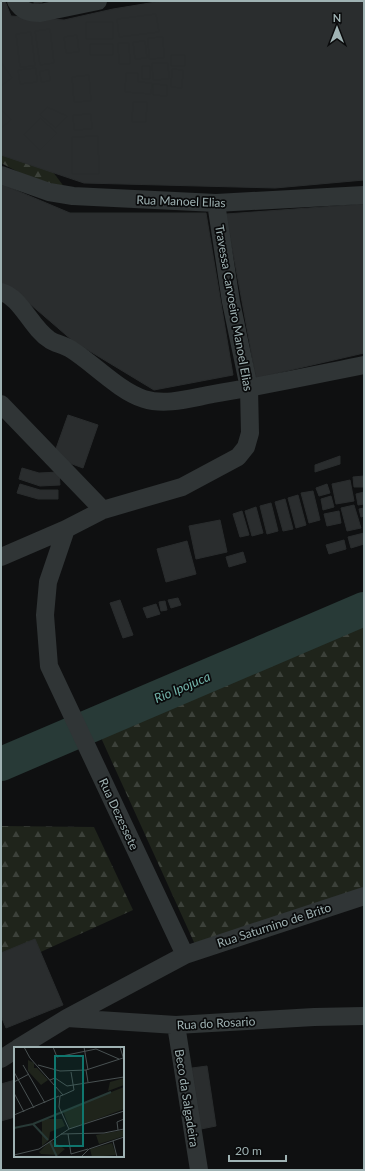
<svg xmlns="http://www.w3.org/2000/svg" width="365" height="1171" font-family="Lato,sans-serif">
<style>
.forest{fill:url(#forest-firs)}
.lines{fill:none;stroke-linecap:round;stroke-linejoin:round}
.river{stroke:#283a37;stroke-width:34}
.building{fill:#2a2d2e;stroke:#292c2d}
.minor{stroke:#303536;stroke-width:18}
.labels{text-anchor:middle;dominant-baseline:central;stroke-width:3.5;stroke-linejoin:round;paint-order:stroke}
.street-label{font-size:12px;fill:#9fb2b3;stroke:#0a0b0c}
.water-label{font-size:13px;font-style:italic;fill:#72b2a8;stroke:#0a0b0c}
.inset-river{fill:none;stroke:#283a37;stroke-width:2}
.inset-road{fill:none;stroke:#495152;stroke-width:1}
.view{fill:#0f766e;fill-opacity:0.15;stroke:#0f766e;stroke-width:2}
.inset-edge{fill:none;stroke:#9fb2b3;stroke-width:2}
</style>
<defs>
<pattern id="forest-firs" width="22" height="20" patternUnits="userSpaceOnUse"><rect width="22" height="20" fill="#1f241b"/><path d="M5 1l3.5 6h-7zM16 11l3.5 6h-7z" fill="#3c413a"/></pattern>
</defs>
<rect width="100%" height="100%" fill="#0f1011"/>
<path class="forest" d="M1 150 50 168 65 188 26 176 1 163Z
M364 613V892L198 951 102 740 104 720 316 630Z
M1 826 94 827 133 910 1 970Z"/>
<g class="lines">
<path class="river" d="M1 764 364 609"/>
</g>
<path class="building" d="M1 1H5L11 16 64 20 113 9 162 1H364V180L275 188 84 183 1 155Z
M34 1H42V3L34 4Z
M156 14 159 32 119 37 117 19Z
M86 22H113V39H86Z
M50 29 54 63 40 65 35 31Z
M31 32 35 66 20 67 16 34Z
M77 35 79 52 66 53 64 37Z
M163 37 164 58 149 59 148 38Z
M145 41 147 58 135 59 133 42Z
M118 43H129L130 64H119Z
M90 44H113V55H90Z
M171 55H185V66H171Z
M1 62 12 78 2 85 1 83Z
M152 63H168L169 79 153 80Z
M142 66H150V79H142Z
M36 68 37 82 20 84 18 70Z
M172 69 183 70 182 88 171 87Z
M49 70 50 81 41 82 40 71Z
M126 73H138V82L152 83 151 94 125 92Z
M89 75 91 101 74 102 72 77Z
M153 84 167 85V96L153 95Z
M133 102H147L146 122H132Z
M47 107 67 116 56 128 40 115Z
M2 110 11 120 1 128V112Z
M91 114 92 129 74 130 73 115Z
M40 118 57 133 40 150 24 135Z
M98 136 99 174H72V137Z
M1 184 70 213H206L233 375 154 390 73 341 15 291 1 288Z
M364 204V353L256 378 226 214Z
M68 415 98 425 83 468 53 457Z
M340 456V464L315 472V465Z
M22 468 39 473 59 472 60 485 40 486 19 479Z
M364 476V487H354L353 477Z
M350 480 354 501 336 504 332 484Z
M20 484 40 490H58V499H38L17 493Z
M327 484 330 493 319 496 316 488Z
M313 491 320 520 309 523 301 493Z
M364 492V504L358 505 356 494Z
M298 495 306 525 296 528 288 498Z
M331 496 334 507 323 510 321 499Z
M285 499 293 529 283 531 275 502Z
M271 503 278 531 267 534 260 506Z
M354 505 361 528 347 531 341 508Z
M256 507 263 533 252 536 245 511Z
M364 508V516L361 517 359 509Z
M242 511 249 535 240 537 233 514Z
M339 511 341 523 327 526 324 514Z
M220 520 227 552 196 559 189 526Z
M364 533V544L351 548 348 537Z
M344 540 346 549 329 554 326 545Z
M187 541 196 574 166 582 157 549Z
M243 552 246 562 229 567 226 557Z
M178 598 181 605 171 608 168 600Z
M120 600 133 635 123 638 110 603Z
M165 601 167 610 161 611 159 602Z
M156 604 160 614 147 618 143 608Z
M35 939 63 1005 6 1028 1 1016V953Z
M207 1066 216 1126 201 1129 192 1068Z
M15 1080V1117L1 1121V1084Z"/>
<g class="lines">
<path class="minor" d="M16 1C22 11 29 13 40 13L98 1
M1 175 49 192 73 196 216 203 364 195
M1 292C21 297 31 328 50 340 56 344 65 345 72 350 94 364 119 391 144 399 166 406 191 398 213 394 263 386 314 375 364 365
M1 404 103 510
M1 557 66 529
M185 955 364 896
M67 1018 176 1025 314 1017 364 1016
M176 1025 199 1170
M18 1048 67 1018 185 955 49 666 45 615 48 582 66 529 103 510 182 487 238 457 246 447 250 433 249 388 231 302 216 203
M1 1059 15 1050"/>
</g>
<g class="labels">
<g class="street-label">
<text transform="translate(181 201) rotate(2)">Rua Manoel Elias</text>
<text transform="translate(234 308) rotate(80)">Travessa Carvoeiro Manoel Elias</text>
<text transform="translate(119 814) rotate(65)">Rua Dezessete</text>
<text transform="translate(274 925) rotate(-18)">Rua Saturnino de Brito</text>
<text transform="translate(216 1023) rotate(-3)">Rua do Rosario</text>
<text transform="translate(187 1098) rotate(81)">Beco da Salgadeira</text>
</g>
<g class="water-label">
<text transform="translate(182 687) rotate(-23)">Rio Ipojuca</text>
</g>
</g>
<g transform="translate(14 1047)">
<rect width="110" height="110" fill="#0f1011"/>
<path d="M14 13 20 16V21H23L34 33 27 38 14 24ZM110 31V38L94 44 96 35ZM110 40V62L56 82 49 64ZM28 72H48L51 79 36 85 35 93 28 99ZM37 93 51 102 44 108 27 107 25 105Z" fill="#1f241b"/>
<path d="M98 96 102 108 78 110 76 102Z" fill="#1f241b"/>
<path d="M110 83V89L85 97 82 88Z" fill="#1f241b"/>
<path class="inset-river" d="M19 77 34 93M0 81 19 77 97 45M36 95 43 110"/>
<path class="inset-road" d="M10 0 16 11 49 48M39 0 43 10 82 2 105 12M70 0 74 23M106 0 110 13M9 18 31 56M24 18 46 24 72 23 109 11M72 23 74 35M0 25 20 61M36 33 41 31 53 39 110 30M0 35 15 27M0 46 10 65M49 48 60 43 57 25M0 68 45 49M55 82 110 64M104 83 103 75 110 72M47 87 90 86 110 82M54 87 57 107 74 102M99 94 103 110M0 108 25 102 55 82 45 60 46 49 49 48M67 110 75 102 110 90"/>
<path class="view" d="M41 9H69V99H41Z"/>
<rect width="110" height="110" class="inset-edge"/>
</g>
<rect width="365" height="1171" fill="none" stroke="#9fb2b3" stroke-width="4"/>
<g transform="translate(337 28)" stroke="#0a0b0c" stroke-width="3" paint-order="stroke">
<path d="M0-3L7 15L0 10L-7 15Z" fill="#9fb2b3"/>
<text y="-6" font-size="11" font-weight="bold" text-anchor="middle" fill="#9fb2b3">N</text>
</g>
<path d="M229 1155v6h57v-6" fill="none" stroke="#9fb2b3" stroke-width="2"/>
<text x="235" y="1155" font-size="12" fill="#9fb2b3" stroke="#0a0b0c" stroke-width="3" paint-order="stroke">20 m</text>
</svg>
